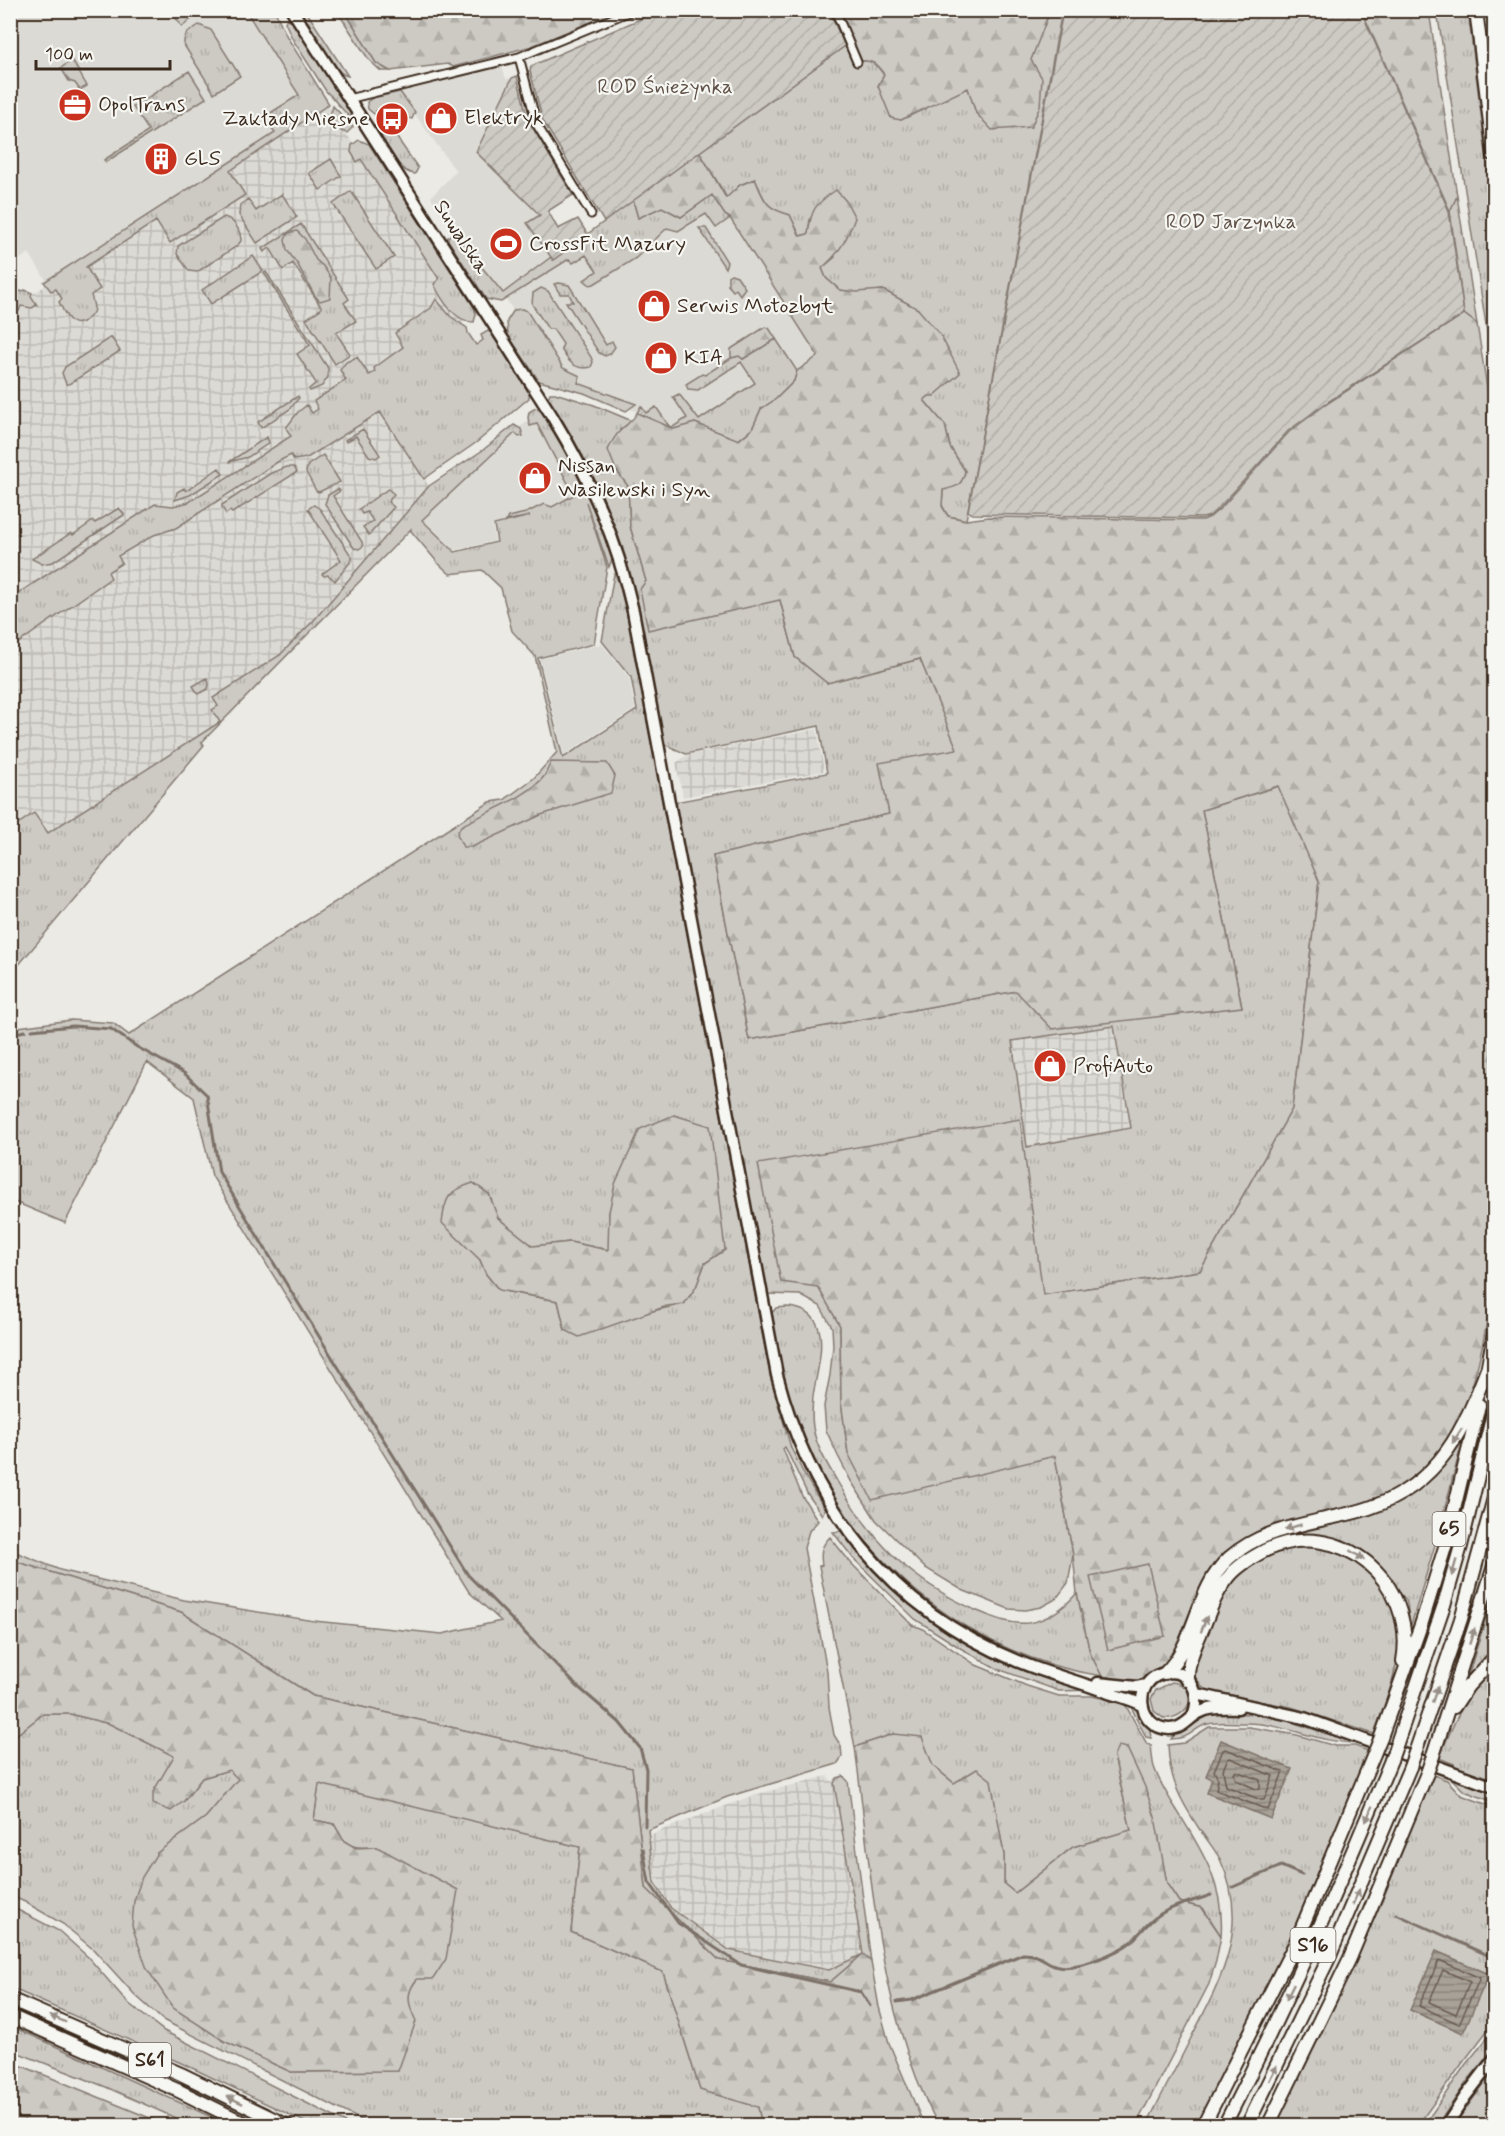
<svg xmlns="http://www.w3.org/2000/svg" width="1505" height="2136" font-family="Mynerve,sans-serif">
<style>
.built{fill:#dcdad4}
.industrial{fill:url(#industrial-grid)}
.grass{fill:url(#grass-tufts);stroke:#847a71;stroke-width:1.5;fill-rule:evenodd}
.forest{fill:url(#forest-firs);stroke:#847a71;stroke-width:1.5}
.cemetery{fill:url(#cemetery-stones);stroke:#847a71;stroke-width:1.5}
.garden{fill:url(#garden-furrows);stroke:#847a71;stroke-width:1.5}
.water{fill:url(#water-rules);stroke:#7c7167;stroke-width:1.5}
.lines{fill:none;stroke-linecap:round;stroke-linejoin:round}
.shore{stroke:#675a4f;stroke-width:1.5}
.stream{stroke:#7c7167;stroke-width:3}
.minor-casing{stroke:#3b2a1e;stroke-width:11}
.secondary-casing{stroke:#3b2a1e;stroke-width:15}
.motorway-casing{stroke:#3b2a1e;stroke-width:16}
.minor{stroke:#f6f6f2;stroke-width:7}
.secondary{stroke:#f6f6f2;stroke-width:10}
.motorway{stroke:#f6f6f2;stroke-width:12}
.motorway-bridge-casing{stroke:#3b2a1e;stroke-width:16;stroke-linecap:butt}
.motorway-bridge{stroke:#f6f6f2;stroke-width:12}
.oneway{fill:#989088}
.labels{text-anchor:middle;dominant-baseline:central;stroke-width:4.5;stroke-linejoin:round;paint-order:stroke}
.shield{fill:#f6f6f2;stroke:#73675e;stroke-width:1.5}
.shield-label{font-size:20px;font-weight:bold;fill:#3b2a1e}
.park-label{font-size:21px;fill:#605248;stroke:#f6f6f2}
.poi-label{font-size:21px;fill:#3b2a1e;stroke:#f6f6f2;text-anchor:start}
.street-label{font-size:21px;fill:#3b2a1e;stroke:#f6f6f2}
</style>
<defs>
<pattern id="industrial-grid" width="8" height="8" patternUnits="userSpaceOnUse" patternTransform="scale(1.5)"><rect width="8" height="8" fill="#dcdad4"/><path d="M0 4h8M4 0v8" fill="none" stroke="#bebbb6"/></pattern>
<pattern id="grass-tufts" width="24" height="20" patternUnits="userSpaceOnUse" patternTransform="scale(1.5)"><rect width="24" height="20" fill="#cdcac4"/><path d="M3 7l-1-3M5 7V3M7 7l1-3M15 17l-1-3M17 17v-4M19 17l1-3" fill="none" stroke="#b1aea8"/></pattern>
<pattern id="forest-firs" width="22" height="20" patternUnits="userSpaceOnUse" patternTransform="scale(1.5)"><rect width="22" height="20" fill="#cdcac4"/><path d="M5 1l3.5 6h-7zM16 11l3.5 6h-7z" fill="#b1aea8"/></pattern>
<pattern id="cemetery-stones" width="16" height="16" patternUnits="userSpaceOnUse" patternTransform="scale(1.5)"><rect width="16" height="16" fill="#cdcac4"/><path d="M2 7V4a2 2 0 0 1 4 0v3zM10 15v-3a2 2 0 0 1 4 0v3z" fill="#b1aea8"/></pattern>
<pattern id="garden-furrows" width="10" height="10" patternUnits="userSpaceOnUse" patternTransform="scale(1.5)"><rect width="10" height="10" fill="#cdcac4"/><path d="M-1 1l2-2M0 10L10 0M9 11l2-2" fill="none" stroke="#b1aea8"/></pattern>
<pattern id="water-rules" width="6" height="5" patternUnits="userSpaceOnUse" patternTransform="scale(1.5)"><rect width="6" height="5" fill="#a8a198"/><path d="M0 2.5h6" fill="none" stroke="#8a837b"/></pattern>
</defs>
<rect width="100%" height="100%" fill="#ebeae5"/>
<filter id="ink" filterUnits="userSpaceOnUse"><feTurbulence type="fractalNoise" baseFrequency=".0167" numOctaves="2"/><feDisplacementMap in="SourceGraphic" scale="12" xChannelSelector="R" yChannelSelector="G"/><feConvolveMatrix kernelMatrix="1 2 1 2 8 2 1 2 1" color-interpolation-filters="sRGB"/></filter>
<g filter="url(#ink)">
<path class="built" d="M11 11H268L325 100 46 280 29 253 11 265Z
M502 66 506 79 512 78 477 152 540 215 528 223 587 236V234L694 155 826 364 702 440 542 371 512 325 513 310 504 296 496 301 431 197 456 171 398 91Z
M533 415 580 503 492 525 495 541 454 550 423 519Z
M602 644 629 678 635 709 564 755 540 659Z"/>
<path class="industrial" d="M325 101 468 319 11 619V299L22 301Z
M366 388 439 502 200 741 11 973V620Z
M817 729 824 771 683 797 676 763 687 755Z
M1115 1025 1131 1128 1027 1147 1012 1041Z
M827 1776 834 1783 863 1953 830 1969 730 1950 672 1907 655 1881 649 1835 754 1795Z"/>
<path class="grass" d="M174 11H196V15L182 27 174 15Z
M246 11H275L287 37 329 104 230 171 245 195 170 243 156 221 86 267 100 289 91 295C92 299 94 305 94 309 93 317 79 327 72 322 66 318 62 308 59 302L62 299 56 289 51 291 44 282 275 133 264 117 299 95Z
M298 11H306L348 76C332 74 307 25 298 11Z
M337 11H345L376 63 390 71H381L369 60Z
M1050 11H1062L966 520 948 516 942 505 943 490 965 471 950 447 945 425 924 400 929 396 918 309 883 290 856 293 840 290 826 278 822 268 835 257 810 219 808 234 800 236 790 215C765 208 765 202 755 179L740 185 727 198 699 151 845 46 848 47 855 62C870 59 875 62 884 75L878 86 901 120 968 87 976 113 1030 60Z
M1437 11H1468L1494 217V376Z
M287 18 295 26 353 115 354 122 326 91 293 40 285 22Z
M199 25 211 30 240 76 214 93 184 45C183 33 190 31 199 25Z
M72 60 87 86 80 90 75 83 69 81 61 68Z
M189 71 206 98 106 162 104 160 149 131 133 107Z
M400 92 415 112 412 119 376 111 378 117 368 109 367 102 372 98Z
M333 106 353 127 347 133 341 131 330 116Z
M388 131 393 132 418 168 415 174C399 173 389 150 381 136Z
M359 140 369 144 474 307 476 314 474 322C455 322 441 299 434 284L439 279 361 159 357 162 351 152 352 145Z
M331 159 341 176 320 190 309 173Z
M351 191 394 257 376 269 333 204Z
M282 194 297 217 257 243 239 215 240 205 248 199 256 211Z
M712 195 725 215 730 218 716 228 706 214 678 231 667 228 636 258 594 284 590 285 584 280 597 271 586 255 573 263 569 259 501 302 486 299 448 240V237L454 233 503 293 551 257 553 260 633 200 638 218 662 207 681 217Z
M1457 196 1477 324 1464 314 1450 211Z
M224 217C234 219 241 231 241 241L237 246 197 272 189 271 177 254 178 246Z
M301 224 349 299 344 303 356 321 336 333 350 354 335 364 306 319 322 308 293 263 283 270 270 248 264 252 262 249Z
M699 228H706L727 262 725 268Z
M253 256 263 271 211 304 202 290Z
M266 272 328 368V377L322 386 310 391 309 389 316 383 297 354 310 345 264 273Z
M731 274 737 276 745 288 740 295 736 289 733 291 728 285V276Z
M559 283 569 285 606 345 612 341 615 347 610 354 605 356 599 353 566 302H573L569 294H560L554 284Z
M541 288 548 291 591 357 593 362 591 367C575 371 568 361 561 349L563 344 553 329H548L532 304 533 293Z
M25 290 32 293 31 296 37 305 32 308 21 306 19 311 11 317V294Z
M436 299 450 316 467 328 468 333 476 345 483 340 481 335 488 331 492 333 529 393V398L477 442 424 479 380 412 307 458 294 460 291 455 279 461 176 528 154 535 118 556 122 563 108 572 111 578 11 648V598L155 504 173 506 189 502 291 436 286 428 298 412 307 405 312 413 318 409 314 401 346 380 340 370 346 362 357 357 369 375 375 372 374 368 403 347 395 333 431 308Z
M522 309 527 311 563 368 580 376 578 383 636 404 626 411 584 393 539 381 508 335 507 321 514 310Z
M111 337 120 351 69 384H66L62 373 65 367Z
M776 339 797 371 794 381 776 399 761 409 752 429 738 440 695 423 674 429 637 413 641 406 646 413 656 407 669 426 673 427 687 418 673 397 679 394 699 420 755 383 741 362 698 390 688 389 686 384 702 374 705 375 731 358 739 356 743 359Z
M550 393H555L594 405 632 421 620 430 616 470 628 486 630 526 646 581 780 600 795 657 827 683 920 659 958 749 889 814 713 856 749 1040 1016 991 1242 1007 1202 810 1279 786 1319 881 1292 1109 1200 1271 1043 1295 818 1287 840 1326 841 1401 848 1453 1055 1456 1073 1555 1068 1583 1056 1599 1041 1607 1025 1610 1009 1609 962 1590 924 1567 876 1520 851 1481 838 1456 826 1430 824 1406 830 1375 833 1346 832 1327 820 1306 800 1295 768 1294 675 802 827 773 819 726 686 754 664 744C649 667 638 579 607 507 591 469 570 433 548 398ZM1114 1026 1131 1128 1027 1147 1012 1041Z
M298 396 299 398 290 409 261 428 258 422Z
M536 408 543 413C570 458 602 507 612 559L609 567 586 502 607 567 594 644 538 658 563 758 637 710 631 677 602 641 614 574 618 576 628 619 770 1375 791 1448 805 1476 825 1509 822 1515 807 1493 785 1447 783 1449 802 1496 818 1521 809 1531 804 1548 827 1671 829 1707 834 1735 841 1746 842 1757 837 1764 727 1797 648 1830 654 1882 671 1908 729 1950 829 1970 863 1954 834 1783 837 1778 843 1776 848 1781 871 1962 863 1954 830 1982 719 1960 646 1888 632 1768 313 1696 181 1612 11 1560V1550L60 1570 184 1600 314 1621 442 1634 501 1621 469 1592 212 1176 194 1098 147 1062 65 1223 10 1200 11 1028 71 1020 113 1023 129 1035 490 802 504 800 534 778 557 752 535 656 512 631 501 588 482 570 450 574 438 563 411 531V529L202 742 204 745 11 974V829L34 813 48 833 220 722 212 710 218 706 213 698 280 655 315 619 429 486 483 450 514 425 521 429 523 436 519 437 515 433 422 520 455 552 497 542 494 525 530 516 506 521 508 517 526 513 544 504 552 507 574 495 537 424 530 426 528 418 529 412ZM473 1183 489 1194 498 1218 533 1246 570 1242 609 1250V1212L717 1198 725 1250 705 1263 696 1287 684 1304 565 1330 558 1301 499 1290 486 1274 480 1260Z
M363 429 380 455 376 458 369 456 356 436 346 442 345 440Z
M267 437 269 443 248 457 229 462Z
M323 455 340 482 319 492 316 491 306 472 308 465Z
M287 467H294L297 472 232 513 230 511 226 514 222 507V505L271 473Z
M219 468 223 474 190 495 175 500 177 492 184 488 186 491Z
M338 489 340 491 333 496 362 542 363 546 359 549 354 548 325 504 328 495Z
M388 489 394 494 388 502 394 507 369 535 363 527 373 521 367 512 362 514 359 509Z
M314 505 320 509 352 557V560L335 581 328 575 324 576 322 574 341 560 308 509Z
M119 508 124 514V515L53 562 42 564 32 559 71 533 73 535 93 521 95 523Z
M207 678 209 684 208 689 198 694 193 686Z
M787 1307C837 1310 818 1363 813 1396 812 1409 811 1423 815 1436 819 1452 829 1467 837 1481 873 1543 910 1580 975 1610 992 1617 1009 1625 1028 1623 1049 1620 1064 1608 1077 1593L1090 1653 1102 1676C958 1655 832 1542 789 1403 780 1374 777 1343 772 1313L776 1308Z
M1464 1435 1437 1538 1409 1632C1407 1621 1410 1611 1406 1600 1404 1597 1400 1594 1397 1590 1391 1581 1386 1571 1379 1564 1337 1519 1265 1530 1226 1571 1208 1589 1201 1618 1192 1641L1190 1639C1199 1616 1207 1589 1224 1570 1263 1525 1325 1530 1376 1512 1416 1497 1441 1470 1464 1435Z
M841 1531C882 1586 938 1632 1000 1661 1029 1675 1061 1682 1092 1690L1059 1691 998 1669 962 1649 915 1619 853 1558 833 1532Z
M830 1537 851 1563 912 1625 921 1628 976 1665 1027 1686 1059 1696H1092L1123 1703 1126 1706 1147 1744 1151 1745C1152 1752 1152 1760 1154 1767 1160 1784 1169 1798 1178 1812 1203 1852 1225 1887 1221 1936L1203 1908 1179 1902 1167 1884 1163 1863 1114 1756 1131 1830 1073 1847 1015 1893 1004 1884V1855L990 1780 954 1783 893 1734 855 1747 819 1566 822 1565C820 1552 821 1546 830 1537Z
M1316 1546C1323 1547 1331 1548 1338 1551 1379 1565 1401 1609 1398 1650 1396 1679 1383 1707 1374 1734L1291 1707 1206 1691 1195 1677 1194 1671C1215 1614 1222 1566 1288 1547 1296 1545 1307 1546 1316 1546Z
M1494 1592V1650L1468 1676Z
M1494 1666V1781L1453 1766 1454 1764 1439 1758C1453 1725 1467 1690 1494 1666Z
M1172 1682C1202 1686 1191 1720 1163 1718L1154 1711 1151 1699 1156 1690Z
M1124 1699C1139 1705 1150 1722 1151 1738L1146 1737 1130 1705Z
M1216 1713 1253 1714 1279 1718 1356 1743C1318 1743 1284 1723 1246 1723 1235 1723 1219 1721 1208 1724 1192 1728 1192 1739 1171 1739 1175 1733 1178 1733 1184 1731 1198 1724 1198 1717 1216 1713Z
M43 1714H70L110 1724 174 1756 184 1801 202 1778 229 1770 239 1779 206 1817 157 1853 224 2041 291 2072 398 2071 410 1989 417 1979 377 1847C350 1848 347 1848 334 1824L314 1820 319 1783 580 1847 571 1932 663 1972 700 2090 758 2107 762 2125 501 2126 503 2121 493 2118 490 2125H371L163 2020 135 1995 94 1950 63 1924 25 1902 11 1896V1739Z
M1209 1727H1249L1297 1735 1335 1746H1355L1368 1751 1289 1940 1197 2125 1146 2126C1161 2096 1177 2066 1192 2036 1222 1978 1251 1925 1220 1859 1215 1850 1208 1841 1202 1833 1182 1803 1169 1781 1168 1745L1184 1743Z
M1433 1775 1447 1780 1461 1795 1494 1807V2022L1464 2061 1418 2125 1275 2126 1342 1990 1382 1901Z
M1451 1778 1494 1794V1802L1464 1791Z
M10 1906 59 1931 88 1957 128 2003 164 2031 350 2125H311L188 2066 11 1988Z
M11 2026 229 2125H191L106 2087 11 2050Z
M1494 2030V2048L1469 2079 1437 2125H1424L1466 2064Z"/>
<path class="forest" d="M842 10 1050 11 1031 60 1042 78 1040 106 1031 127 992 130 976 113 968 88 901 120 891 118 878 86 884 74C877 65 873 59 860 61L839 13Z
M345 11H618L532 46 453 67 448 64 390 71 376 63Z
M1362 11H1429L1457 196 1450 211Z
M699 151 726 198 740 185 755 179C765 202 765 208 790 215L800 236 808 234C811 209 815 204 836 190L846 201 855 218C847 239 839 254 822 268L826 278 840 290 856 292 883 290 918 309 941 336 960 373 934 396H929L924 400 945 425 950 447 965 471C962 486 957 487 943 490L942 506 948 516 966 520 989 517 1203 520 1210 517 1222 507 1289 432 1325 405 1464 314 1477 324 1494 433V1281C1485 1333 1475 1408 1441 1449 1416 1479 1385 1500 1347 1509 1312 1518 1268 1519 1239 1543 1207 1568 1198 1592 1183 1629 1180 1639 1177 1655 1170 1663 1168 1666 1162 1668 1158 1670 1153 1673 1148 1676 1143 1679 1132 1684 1114 1678 1102 1676L1090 1653 1077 1593 1073 1555 1055 1456 872 1500 848 1453 841 1401 840 1326 818 1287 781 1282 758 1164 1020 1119 1043 1295 1200 1271 1292 1109 1319 881 1278 786 1202 810 1242 1007 1052 1029 1016 991 749 1040 713 856 889 814 879 763 957 749 920 659 827 683 795 657 780 600 648 630 640 589 646 581 630 526 628 486 616 470 608 450C611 444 614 437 619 432 625 425 632 422 637 413L674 429 695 423 739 440 752 429 761 409 776 399 794 381 797 371 818 356 730 218 725 215 712 195 681 217 662 207 638 218 633 200Z
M297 231 305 239 316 260 323 266 331 278 330 298 320 301 315 296 298 265 287 250 285 240 288 233Z
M765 327 769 328 776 339 743 359 739 356 731 358V349Z
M551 762 607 763 615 776 611 793 541 815 472 847H463L457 834 461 826C484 813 531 796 545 775 547 771 549 766 551 762Z
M674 1115 710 1126 725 1250 705 1263 696 1287 684 1304 667 1306 579 1337 565 1330 558 1301 499 1290 486 1274 480 1260 442 1223C445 1197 448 1191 473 1183L489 1194 498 1218 533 1246 570 1242 608 1250 609 1212 615 1184 640 1129Z
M11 1560 181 1612 313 1696 632 1768 646 1888 719 1960 830 1982 863 1954 871 1962 879 2007 889 2043 924 2125H762L758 2107 700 2090 663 1972 571 1932 580 1847 319 1784 314 1820 334 1824 344 1841 356 1848 377 1847 458 1890 446 1959 433 1979H417C405 1994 408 2004 416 2021L398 2071 291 2072 224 2041 173 2008 147 1969 132 1926 134 1901 142 1877 157 1853 206 1817 238 1779 229 1770 202 1778 184 1801 171 1811 153 1804V1792L174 1756 110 1724 70 1714H43L11 1739Z
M893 1734 922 1737 933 1766 954 1783 977 1769 991 1780 1004 1855V1884L1015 1893 1073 1847 1131 1830 1114 1756 1118 1746 1127 1748 1145 1787 1155 1817 1167 1884 1179 1902 1202 1908 1221 1936 1216 1961 1209 1984 1136 2125H938C877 2009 872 1875 855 1747Z
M10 2061 167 2125H11Z
M1494 2070V2125H1454Z"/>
<path class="cemetery" d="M1148 1564 1165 1636 1108 1650 1090 1577Z"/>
<path class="garden" d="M661 10 829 11 845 46 604 222 543 121 530 71 531 66Z
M1063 11H1361L1449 211 1464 314 1326 403 1288 431 1221 506 1210 516 1203 518 972 514 968 511Z
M517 76 528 120 573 195 548 211 558 229 578 219 588 235 553 260 527 223 540 215 476 152 512 78Z"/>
<path class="water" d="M1221 1740 1292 1769 1271 1819 1207 1793 1212 1779 1206 1776Z
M1436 1951 1489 1974 1463 2033 1410 2010Z"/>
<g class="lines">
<path class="shore" d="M1226 1749 1283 1772 1268 1810 1216 1790 1218 1779 1214 1771 1223 1750Z
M1230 1758 1273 1776 1264 1800H1261L1226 1786 1223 1770 1227 1760Z
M1236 1771 1260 1780V1788L1256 1789 1236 1780 1234 1774Z
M1439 1960 1480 1978 1459 2024 1419 2006Z
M1443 1970 1470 1982 1456 2014 1429 2002Z"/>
<path class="stream" d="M32 1030 73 1026 111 1029 137 1047 184 1073 207 1095 219 1172 287 1285 468 1575 577 1686 619 1722 640 1748 646 1769 645 1826
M10 1034 25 1031
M643 1849 649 1882 678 1923 741 1965 861 1992 870 2006
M1233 1887 1281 1866 1302 1875
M1396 1914 1494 1958
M897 2002 912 2000 1023 1954C1043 1954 1044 1963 1058 1966 1077 1970 1118 1953 1132 1941 1141 1932 1148 1922 1159 1915 1173 1905 1195 1901 1211 1895"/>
<g class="minor-casing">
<path id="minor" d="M835 10 857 62
M519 57 537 125 591 214
M348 99 519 57 633 10"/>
</g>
<g class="secondary-casing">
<path id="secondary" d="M292 10 552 416C591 480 616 537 633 611L777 1375C811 1506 890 1609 1017 1661 1048 1674 1081 1682 1112 1694 1122 1697 1133 1700 1142 1705
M1098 1683 1137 1687 1146 1685
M1197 1694 1304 1718 1494 1787
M1192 1717C1204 1695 1189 1665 1161 1674 1132 1683 1138 1728 1169 1729 1184 1729 1189 1717 1201 1712 1211 1706 1227 1708 1238 1708
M1446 2126 1465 2097 1494 2059"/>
</g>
<g class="motorway-casing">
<path id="motorway" d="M1476 10 1494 155
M1487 1371 1494 1333
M1165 1673C1197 1642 1195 1589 1229 1558 1256 1534 1290 1527 1325 1519 1339 1516 1355 1513 1369 1508 1441 1484 1464 1429 1489 1364
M1188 1680C1187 1660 1198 1640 1205 1623 1211 1607 1217 1591 1228 1578 1237 1566 1251 1558 1264 1551 1339 1514 1417 1582 1403 1661
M1454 1707 1468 1686 1494 1658
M1381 1737 1422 1622 1445 1547 1479 1405
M1397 1743 1444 1605 1461 1546 1494 1410
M1416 1750 1461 1619 1494 1498
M1433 1756 1494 1566
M10 1999 181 2074 288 2126
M10 2016 177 2090 250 2126
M1203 2126 1296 1942 1374 1754
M1224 2126C1286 2005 1340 1885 1391 1760
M1247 2126 1329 1958 1410 1767
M1268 2126 1350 1958 1427 1773"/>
</g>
<use href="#minor" class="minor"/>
<use href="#secondary" class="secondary"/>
<use href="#motorway" class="motorway"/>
<g class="motorway-bridge-casing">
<path id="motorway-bridge" d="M1374 1754 1381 1737
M1391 1760 1397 1743
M1410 1767 1416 1750
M1427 1773 1433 1756"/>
</g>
<use href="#motorway-bridge" class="motorway-bridge"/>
</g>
<defs><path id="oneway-solid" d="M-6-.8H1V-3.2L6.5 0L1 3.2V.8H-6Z" transform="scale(1.5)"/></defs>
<g class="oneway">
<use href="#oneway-solid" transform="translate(1457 1436) rotate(123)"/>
<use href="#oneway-solid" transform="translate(1293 1527) rotate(164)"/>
<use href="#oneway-solid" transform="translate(1357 1555) rotate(32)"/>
<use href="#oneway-solid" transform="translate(1454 1568) rotate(106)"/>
<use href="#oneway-solid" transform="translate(1204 1624) rotate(-69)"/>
<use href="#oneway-solid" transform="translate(1472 1636) rotate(-72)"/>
<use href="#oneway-solid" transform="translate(1435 1694) rotate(-71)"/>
<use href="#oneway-solid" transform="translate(1369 1814) rotate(112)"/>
<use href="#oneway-solid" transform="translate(1356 1897) rotate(-66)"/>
<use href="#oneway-solid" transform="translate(1290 1992) rotate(116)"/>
<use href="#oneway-solid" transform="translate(58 2019) rotate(-157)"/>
<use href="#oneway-solid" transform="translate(1273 2073) rotate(-64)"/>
<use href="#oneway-solid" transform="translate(235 2100) rotate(-154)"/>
</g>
</g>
<defs>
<g id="office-disc" transform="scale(1.725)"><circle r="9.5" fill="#c8321e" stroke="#f6f6f2"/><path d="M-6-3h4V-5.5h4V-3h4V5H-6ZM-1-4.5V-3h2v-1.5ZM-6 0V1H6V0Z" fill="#fff"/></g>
<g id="shop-disc" transform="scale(1.725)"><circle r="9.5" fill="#c8321e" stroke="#f6f6f2"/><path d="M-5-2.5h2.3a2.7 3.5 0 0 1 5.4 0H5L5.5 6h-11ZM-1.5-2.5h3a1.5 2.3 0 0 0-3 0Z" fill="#fff"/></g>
<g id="bus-disc" transform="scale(1.725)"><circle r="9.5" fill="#c8321e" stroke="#f6f6f2"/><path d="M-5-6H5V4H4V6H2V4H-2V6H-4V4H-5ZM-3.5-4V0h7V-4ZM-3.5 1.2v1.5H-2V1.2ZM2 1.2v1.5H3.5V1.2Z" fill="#fff"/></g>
<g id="building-disc" transform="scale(1.725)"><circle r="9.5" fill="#c8321e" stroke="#f6f6f2"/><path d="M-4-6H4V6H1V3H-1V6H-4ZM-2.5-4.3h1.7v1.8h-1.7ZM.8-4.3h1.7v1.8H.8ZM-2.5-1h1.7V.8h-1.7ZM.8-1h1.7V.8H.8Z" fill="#fff"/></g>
<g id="stadium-disc" transform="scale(1.725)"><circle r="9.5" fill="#c8321e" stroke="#f6f6f2"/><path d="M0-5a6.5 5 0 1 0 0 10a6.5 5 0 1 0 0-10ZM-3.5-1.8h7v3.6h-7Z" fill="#fff"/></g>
</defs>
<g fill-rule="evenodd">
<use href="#office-disc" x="75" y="105"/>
<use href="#shop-disc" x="441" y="118"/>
<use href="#bus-disc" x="392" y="119"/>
<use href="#building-disc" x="161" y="159"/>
<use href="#stadium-disc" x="506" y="244"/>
<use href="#shop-disc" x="654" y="306"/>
<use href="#shop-disc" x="661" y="358"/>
<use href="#shop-disc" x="535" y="478"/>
<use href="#shop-disc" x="1050" y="1066"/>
</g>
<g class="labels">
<g class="shield">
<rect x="1432.5" y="1512" width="33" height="34" rx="4.5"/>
<rect x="1290.5" y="1928" width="45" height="34" rx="4.5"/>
<rect x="129" y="2043" width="42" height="34" rx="4.5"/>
</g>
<g class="shield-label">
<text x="1449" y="1529">65</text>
<text x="1313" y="1945">S16</text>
<text x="150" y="2060">S61</text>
</g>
<g class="park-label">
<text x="665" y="87">ROD Śnieżynka</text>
<text x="1231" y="222">ROD Jarzynka</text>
</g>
<g class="poi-label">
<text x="98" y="105">OpolTrans</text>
<text x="464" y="118">Elektryk</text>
<text x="369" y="119" text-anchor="end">Zakłady Mięsne</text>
<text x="184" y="159">GLS</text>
<text x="529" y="244">CrossFit Mazury</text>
<text x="677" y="306">Serwis Motozbyt</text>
<text x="684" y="358">KIA</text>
<text x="558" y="466">Nissan<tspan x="558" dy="24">Wasilewski i Syn</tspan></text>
<text x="1073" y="1066">ProfiAuto</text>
</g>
<g class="street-label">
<text transform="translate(461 237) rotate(57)">Suwalska</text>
</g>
</g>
<rect width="1505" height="2136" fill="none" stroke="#f6f6f2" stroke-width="36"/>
<rect x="18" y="18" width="1469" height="2100" fill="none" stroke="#3b2a1e" stroke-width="2" filter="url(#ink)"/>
<path d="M36 60v9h134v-9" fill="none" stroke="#3b2a1e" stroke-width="3"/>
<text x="45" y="60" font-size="18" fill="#3b2a1e" stroke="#f6f6f2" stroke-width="4.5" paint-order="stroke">100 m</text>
</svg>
